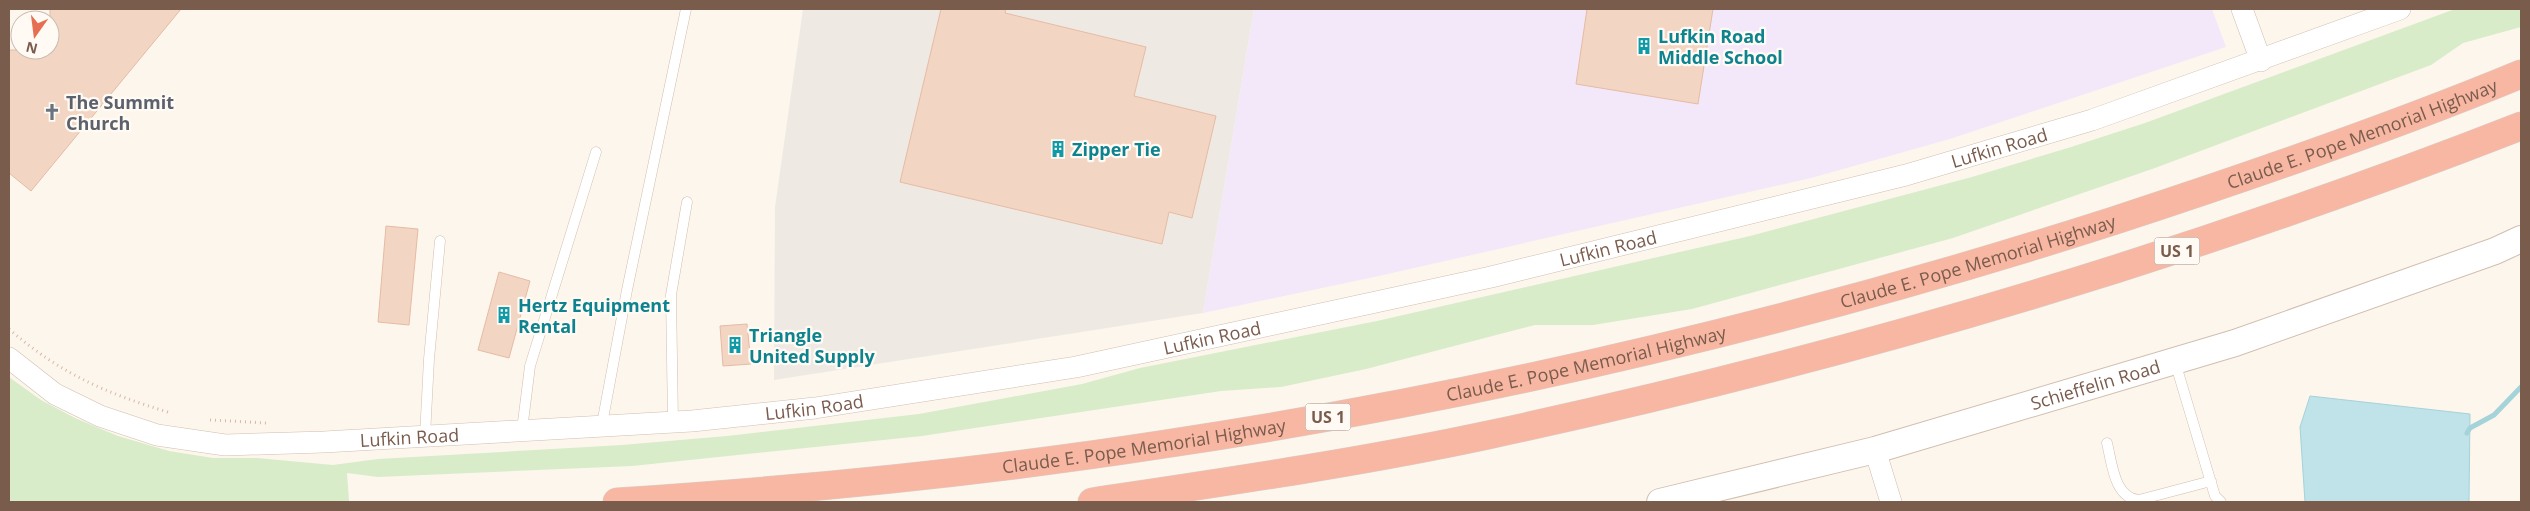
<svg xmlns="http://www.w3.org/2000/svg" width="2530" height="511" font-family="'Open Sans',sans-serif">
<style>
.industrial{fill:#efe9e4}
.education{fill:#f3e8fa}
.green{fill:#d8ecc9}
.water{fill:#bfe3e8;stroke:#a5d3da}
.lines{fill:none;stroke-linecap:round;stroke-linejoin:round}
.stream{stroke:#a5d3da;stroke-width:5}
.building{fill:#f3d5c3;stroke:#e6bba3}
.service-casing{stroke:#d1beb0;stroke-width:11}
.minor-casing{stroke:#d1beb0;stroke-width:22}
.tertiary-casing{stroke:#d1beb0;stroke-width:28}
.motorway-casing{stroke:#dad1cd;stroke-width:29}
.path{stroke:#d9b8a5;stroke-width:3;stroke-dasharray:1 4;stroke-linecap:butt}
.service{stroke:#fff;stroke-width:10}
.minor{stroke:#fff;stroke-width:21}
.tertiary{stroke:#fff;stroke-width:26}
.motorway{stroke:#f7b7a3;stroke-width:28}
.labels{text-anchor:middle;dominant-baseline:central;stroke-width:4.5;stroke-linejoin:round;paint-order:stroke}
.shield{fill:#fffaf3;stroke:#a28b7f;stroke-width:1}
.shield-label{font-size:16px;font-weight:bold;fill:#7a5c4d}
.culture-label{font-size:18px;font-weight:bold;fill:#0d838f;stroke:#fffaf3;text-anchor:start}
.worship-label{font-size:18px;font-weight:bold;fill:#5b616d;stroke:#fffaf3;text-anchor:start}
.street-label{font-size:18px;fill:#7a5c4d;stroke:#fffaf3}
</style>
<rect width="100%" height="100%" fill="#fdf6ec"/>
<path class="industrial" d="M803 9H1254L1203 313 774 380 775 207Z"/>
<path class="education" d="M1254 9H2212L2226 47 1950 139 1811 178 1379 276 1203 313Z"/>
<path class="green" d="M2455 9H2521V27L2463 43 2431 65 2155 168 1953 238 1692 309 1593 325H1535L1366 369 1281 387 1221 391 922 436 632 466 378 477 347 473 349 501 9 502V377L41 400 75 418 118 436 169 451 213 458H257L333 465 378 459 622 445 727 436 919 414 1082 384 1140 368 1377 321 1750 236 1972 177 2071 147 2145 123Z"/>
<path class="water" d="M2310 396 2470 414 2469 502H2305L2300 427Z"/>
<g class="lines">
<path class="stream" d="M2467 433 2470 428 2494 415 2521 387"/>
</g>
<path class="building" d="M50 9H181L31 191 9 173V50H50Z
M941 9H1006L1005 13 1146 47 1134 96 1216 116 1192 218 1169 212 1162 244 900 182Z
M1587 9H1713L1698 104 1576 84Z
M386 226 418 229 409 325 378 322Z
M499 272 530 281 509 358 478 350Z
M747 324 751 364 723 366 720 326Z"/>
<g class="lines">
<g class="service-casing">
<path id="service" d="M2175 362 2215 496 2221 502
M673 422 671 295 687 202
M602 424 627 290 686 9
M522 430 530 366 596 152
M425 436 429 359 440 241
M2107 443C2112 463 2114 498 2139 500L2211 481"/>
</g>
<g class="minor-casing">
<g id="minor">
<path d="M2242 9 2261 61"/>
<path id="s1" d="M9 358 55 394 100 416 157 435 225 445 324 442 692 421 815 408 1076 367 1491 277 1906 175 2092 120 2400 9"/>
<path d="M1875 450 1891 502"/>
</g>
</g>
<g class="tertiary-casing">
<g id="tertiary">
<path id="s2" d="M1660 502 1875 450 2235 343 2495 251 2521 239"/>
</g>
</g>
<g class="motorway-casing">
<g id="motorway">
<path id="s3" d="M617 502C800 490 984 472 1165 444 1486 396 1804 320 2113 221 2251 176 2388 129 2521 74"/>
<path d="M1092 502C1224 482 1357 463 1488 435 1843 359 2183 258 2521 126"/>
</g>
</g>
<path class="path" d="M9 329C61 374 105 393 171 413
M210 420 267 423"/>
<use href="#service" class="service"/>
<use href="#minor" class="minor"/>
<use href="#tertiary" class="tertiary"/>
<use href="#motorway" class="motorway"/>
</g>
<defs>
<g id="building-bare" transform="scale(1.35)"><path d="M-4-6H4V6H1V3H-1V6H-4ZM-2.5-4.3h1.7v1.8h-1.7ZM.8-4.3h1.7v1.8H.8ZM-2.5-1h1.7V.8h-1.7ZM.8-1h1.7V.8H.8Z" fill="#0f9aa8" stroke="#fffaf3" stroke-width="2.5" paint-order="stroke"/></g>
<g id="church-bare" transform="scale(1.35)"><path d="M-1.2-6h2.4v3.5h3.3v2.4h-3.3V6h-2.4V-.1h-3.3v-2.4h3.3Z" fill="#6b7280" stroke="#fffaf3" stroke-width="2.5" paint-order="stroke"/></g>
</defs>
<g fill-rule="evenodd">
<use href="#building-bare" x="1644" y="46"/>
<use href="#church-bare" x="52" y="112"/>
<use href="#building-bare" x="1058" y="149"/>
<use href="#building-bare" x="504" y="315"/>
<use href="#building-bare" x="735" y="345"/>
</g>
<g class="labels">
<g class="shield">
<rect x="2154.5" y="237.5" width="45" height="27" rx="4"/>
<rect x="1305.5" y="403.5" width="45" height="27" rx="4"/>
</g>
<g class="shield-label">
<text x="2177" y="251">US 1</text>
<text x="1328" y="417">US 1</text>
</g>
<g class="culture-label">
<text x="1658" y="36">Lufkin Road<tspan x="1658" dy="21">Middle School</tspan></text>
<text x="1072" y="149">Zipper Tie</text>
<text x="518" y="305">Hertz Equipment<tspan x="518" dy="21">Rental</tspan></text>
<text x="749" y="335">Triangle<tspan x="749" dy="21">United Supply</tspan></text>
</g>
<g class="worship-label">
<text x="66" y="102">The Summit<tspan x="66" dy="21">Church</tspan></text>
</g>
<g class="street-label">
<text stroke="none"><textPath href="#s3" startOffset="1790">Claude E. Pope Memorial Highway</textPath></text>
<text stroke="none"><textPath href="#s1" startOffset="2042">Lufkin Road</textPath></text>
<text stroke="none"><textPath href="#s1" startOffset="1638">Lufkin Road</textPath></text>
<text stroke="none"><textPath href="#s3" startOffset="1385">Claude E. Pope Memorial Highway</textPath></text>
<text stroke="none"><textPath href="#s1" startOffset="1232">Lufkin Road</textPath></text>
<text stroke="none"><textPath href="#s3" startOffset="980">Claude E. Pope Memorial Highway</textPath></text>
<text stroke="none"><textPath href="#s2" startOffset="451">Schieffelin Road</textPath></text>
<text stroke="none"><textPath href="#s1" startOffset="828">Lufkin Road</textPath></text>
<text stroke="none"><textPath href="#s1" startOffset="422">Lufkin Road</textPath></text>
<text stroke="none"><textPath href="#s3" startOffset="530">Claude E. Pope Memorial Highway</textPath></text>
</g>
</g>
<rect width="2530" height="511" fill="none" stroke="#7a5c4d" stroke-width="20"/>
<g transform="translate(35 35) rotate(194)"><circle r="24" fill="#fffaf3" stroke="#cabbb1"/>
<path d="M0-4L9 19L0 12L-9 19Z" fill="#e76f51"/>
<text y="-8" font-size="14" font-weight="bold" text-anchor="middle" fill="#7a5c4d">N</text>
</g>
</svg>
